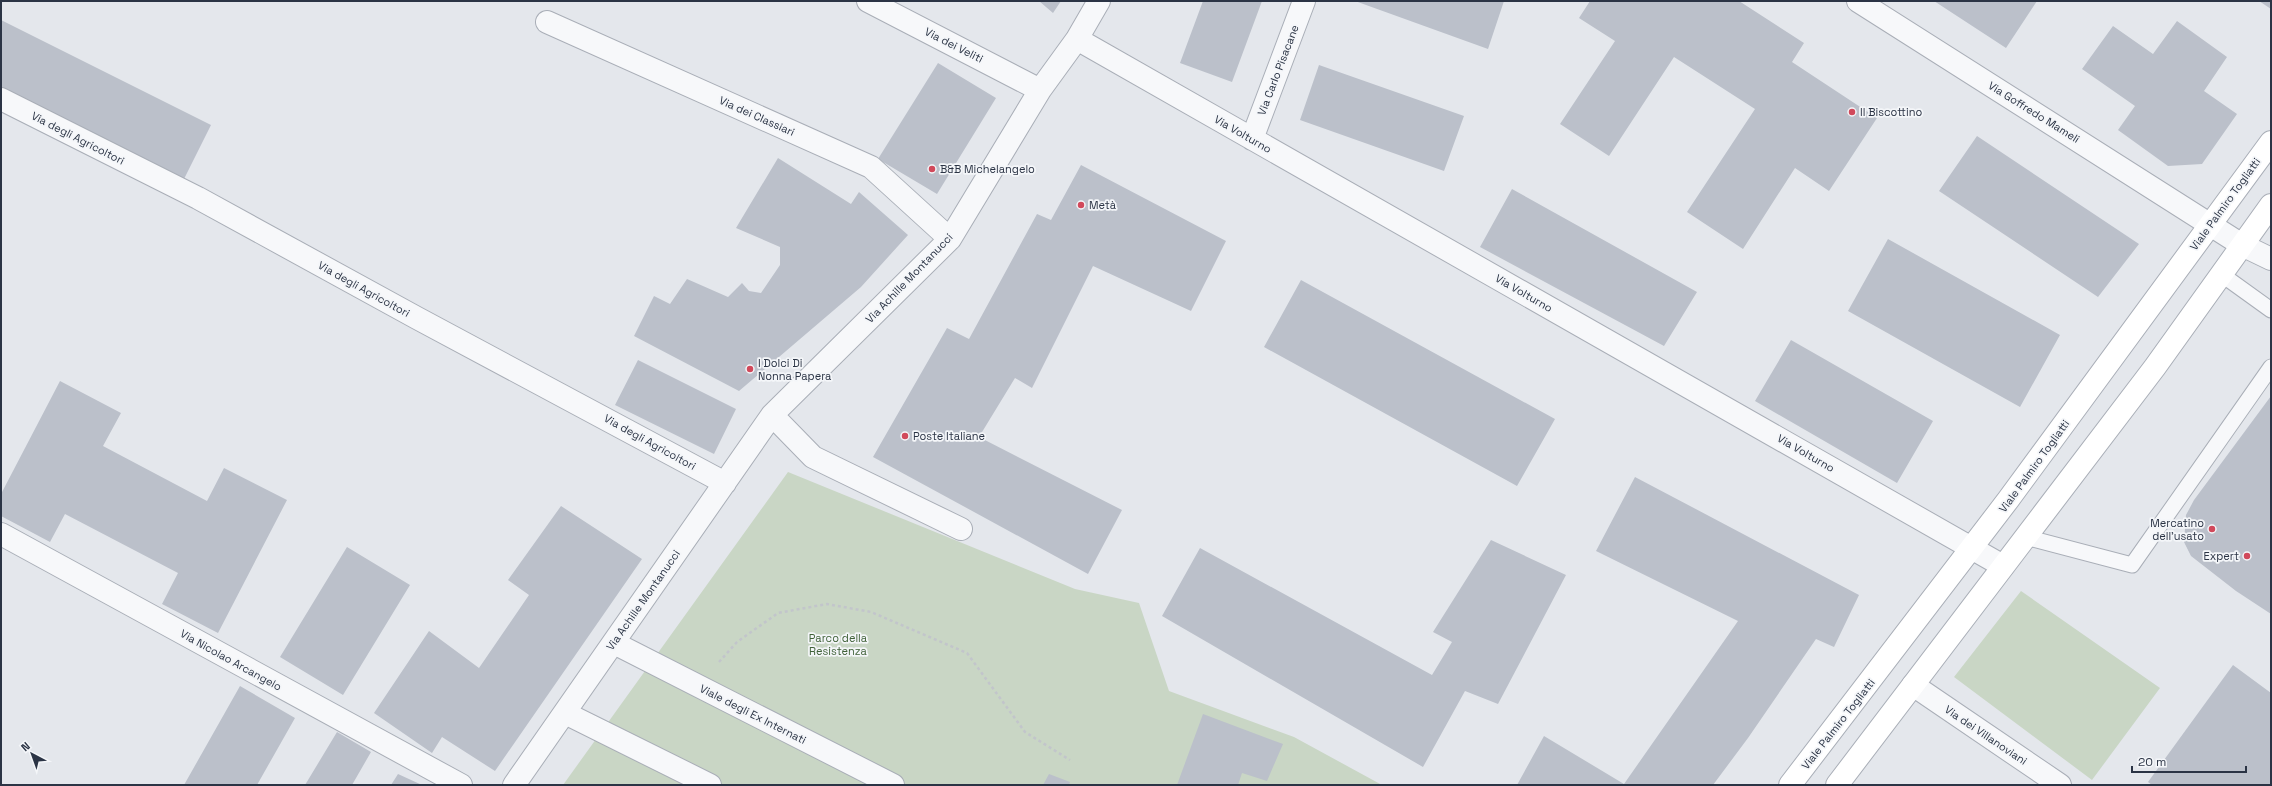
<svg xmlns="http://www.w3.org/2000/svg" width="2272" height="786" font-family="'Space Grotesk',sans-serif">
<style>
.green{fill:#c9d6c5}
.building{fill:#bbc0ca}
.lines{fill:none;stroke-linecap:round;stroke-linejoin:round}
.lane-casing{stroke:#a9aeb7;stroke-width:17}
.street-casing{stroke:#a9aeb7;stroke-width:24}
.secondary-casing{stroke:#a9aeb7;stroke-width:24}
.path{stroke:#c2c5cb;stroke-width:2.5;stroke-dasharray:3 3;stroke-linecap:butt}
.lane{stroke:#f7f8fa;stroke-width:15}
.street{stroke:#f7f8fa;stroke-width:22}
.secondary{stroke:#fff;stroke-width:22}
.poi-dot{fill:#d1495b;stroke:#f4f6f9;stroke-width:1.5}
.labels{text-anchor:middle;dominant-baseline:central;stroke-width:3.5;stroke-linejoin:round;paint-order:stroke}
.street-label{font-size:11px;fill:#2b3445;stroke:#f4f6f9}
.poi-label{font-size:11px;fill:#2b3445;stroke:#f4f6f9;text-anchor:start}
.park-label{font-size:11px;fill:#3f6138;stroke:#f4f6f9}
</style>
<rect width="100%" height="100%" fill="#e4e7ec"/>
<path class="green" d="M788 472 1075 589 1139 603 1169 691 1294 737 1382 785H563Z
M2021 591 2160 688 2092 780 1954 677Z"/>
<path class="building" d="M1039 1H1061L1053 13Z
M1203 1H1262L1232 82 1180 63Z
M1355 1H1504L1488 49Z
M1590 1H1739L1804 43 1792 62 1877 118 1829 191 1795 168 1743 249 1687 212 1755 109 1674 57 1609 156 1560 124 1615 41 1579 18Z
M1934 1H2037L2006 48Z
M2259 1H2271V9Z
M1 20 211 125 184 179 1 90Z
M2177 21 2227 57 2204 91 2237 114 2202 164 2168 166 2118 130 2135 106 2082 69 2113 26 2153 54Z
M938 63 996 98 937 194 878 159Z
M1319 65 1464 116 1444 171 1300 120Z
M1977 136 2139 244 2098 297 1939 191Z
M778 158 851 204 859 192 908 235 861 287 739 391 634 336 654 296 670 304 687 279 728 297 742 283 749 291 761 293 780 265V247L736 228Z
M1081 165 1226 241 1191 311 1093 266 1032 388 1015 378 979 437 1122 510 1088 574 873 457 947 328 969 339 1037 214 1051 220Z
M1512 189 1697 292 1664 346 1480 247Z
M1888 239 2060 335 2020 407 1848 311Z
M1301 280 1555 419 1517 486 1264 347Z
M1791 340 1933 421 1897 483 1755 401Z
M638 360 736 409 714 454 615 405Z
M60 381 121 413 103 446 207 501 224 468 287 500 218 633 162 604 178 573 65 514 50 542 1 516V494Z
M2271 396V614L2236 591 2191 556 2184 542 2186 515 2194 500Z
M1635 477 1859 595 1834 647 1816 639 1748 738 1713 785H1517L1544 736 1624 784 1738 621 1596 551Z
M561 506 642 559 495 771 442 737 432 753 374 713 429 631 479 668 529 595 508 580Z
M1491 540 1566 575 1498 704 1465 691 1423 767 1162 616 1200 548 1432 675 1452 642 1433 632Z
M347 547 410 585 343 695 280 657Z
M2233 665 2271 693V785H2152L2148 782Z
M240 686 295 718 257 785H184Z
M1203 714 1283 744 1267 781 1242 773 1238 785H1177Z
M337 732 371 752 352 785H305Z
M398 774 422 785H391Z
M1049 774 1070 782 1069 785H1043Z"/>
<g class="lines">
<g class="lane-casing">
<path id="lane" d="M2221 274 2271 310
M2025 537 2132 565 2271 367"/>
</g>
<g class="street-casing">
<path id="street" d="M868 1 1040 90
M1858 1 2242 245 2271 259
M547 22 871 167 950 239
M1077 39 2003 566
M1 99 198 198 417 318 725 483
M1252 139 1304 1
M772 415 813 457 961 529
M1 534 461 785
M614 643 893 785
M1913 685 2060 785
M565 713 710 785
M514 785 772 415 950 239 1040 90 1077 39 1099 1"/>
</g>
<g class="secondary-casing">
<path id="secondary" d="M1790 785 2008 500 2271 142
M1837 785 2155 367 2271 205"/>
</g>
<path class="path" d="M719 662 737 642 778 613 827 604 871 612 967 653 1025 732 1070 760"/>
<use href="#lane" class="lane"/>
<use href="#street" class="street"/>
<use href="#secondary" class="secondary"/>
</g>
<g class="poi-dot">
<circle cx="1852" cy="112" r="4"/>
<circle cx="932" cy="169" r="4"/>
<circle cx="1081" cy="205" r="4"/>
<circle cx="750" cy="369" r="4"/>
<circle cx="905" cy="436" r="4"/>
<circle cx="2212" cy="529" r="4"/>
<circle cx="2247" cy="556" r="4"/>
</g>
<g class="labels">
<g class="street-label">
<text transform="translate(954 45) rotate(27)">Via dei Veliti</text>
<text transform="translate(1278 70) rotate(-69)">Via Carlo Pisacane</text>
<text transform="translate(2034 112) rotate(32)">Via Goffredo Mameli</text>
<text transform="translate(757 116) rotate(24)">Via dei Classiari</text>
<text transform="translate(1243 134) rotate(30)">Via Volturno</text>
<text transform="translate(78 138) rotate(27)">Via degli Agricoltori</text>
<text transform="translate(2225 204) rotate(-54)">Viale Palmiro Togliatti</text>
<text transform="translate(909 278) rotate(-46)">Via Achille Montanucci</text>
<text transform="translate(364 289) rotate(29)">Via degli Agricoltori</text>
<text transform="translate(1524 293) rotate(30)">Via Volturno</text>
<text transform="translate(650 442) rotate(29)">Via degli Agricoltori</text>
<text transform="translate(1806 453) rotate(30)">Via Volturno</text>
<text transform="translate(2034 466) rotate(-54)">Viale Palmiro Togliatti</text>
<text transform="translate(643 600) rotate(-55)">Via Achille Montanucci</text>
<text transform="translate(231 660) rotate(29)">Via Nicolao Arcangelo</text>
<text transform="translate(753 714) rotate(27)">Viale degli Ex Internati</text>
<text transform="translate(1838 724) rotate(-52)">Viale Palmiro Togliatti</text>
<text transform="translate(1986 735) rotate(34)">Via dei Villanoviani</text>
</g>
<g class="poi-label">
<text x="1860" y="112">Il Biscottino</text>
<text x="940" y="169">B&amp;B Michelangelo</text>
<text x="1089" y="205">Metà</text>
<text x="758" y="363">I Dolci Di<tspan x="758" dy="13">Nonna Papera</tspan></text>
<text x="913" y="436">Poste Italiane</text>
<text x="2204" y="523" text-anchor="end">Mercatino<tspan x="2204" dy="13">dell'usato</tspan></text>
<text x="2239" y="556" text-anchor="end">Expert</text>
</g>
<g class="park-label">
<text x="838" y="638">Parco della<tspan x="838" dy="13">Resistenza</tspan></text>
</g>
</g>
<rect width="2272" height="786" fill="none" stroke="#2b3445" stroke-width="4"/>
<g transform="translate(32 754) rotate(319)" stroke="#f4f6f9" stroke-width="3" paint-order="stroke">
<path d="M0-3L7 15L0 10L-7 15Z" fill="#2b3445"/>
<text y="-6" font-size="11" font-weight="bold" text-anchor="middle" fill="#2b3445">N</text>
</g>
<path d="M2132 766v6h114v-6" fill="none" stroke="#2b3445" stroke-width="2"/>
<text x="2138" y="766" font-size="12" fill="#2b3445" stroke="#f4f6f9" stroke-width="3" paint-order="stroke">20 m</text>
</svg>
